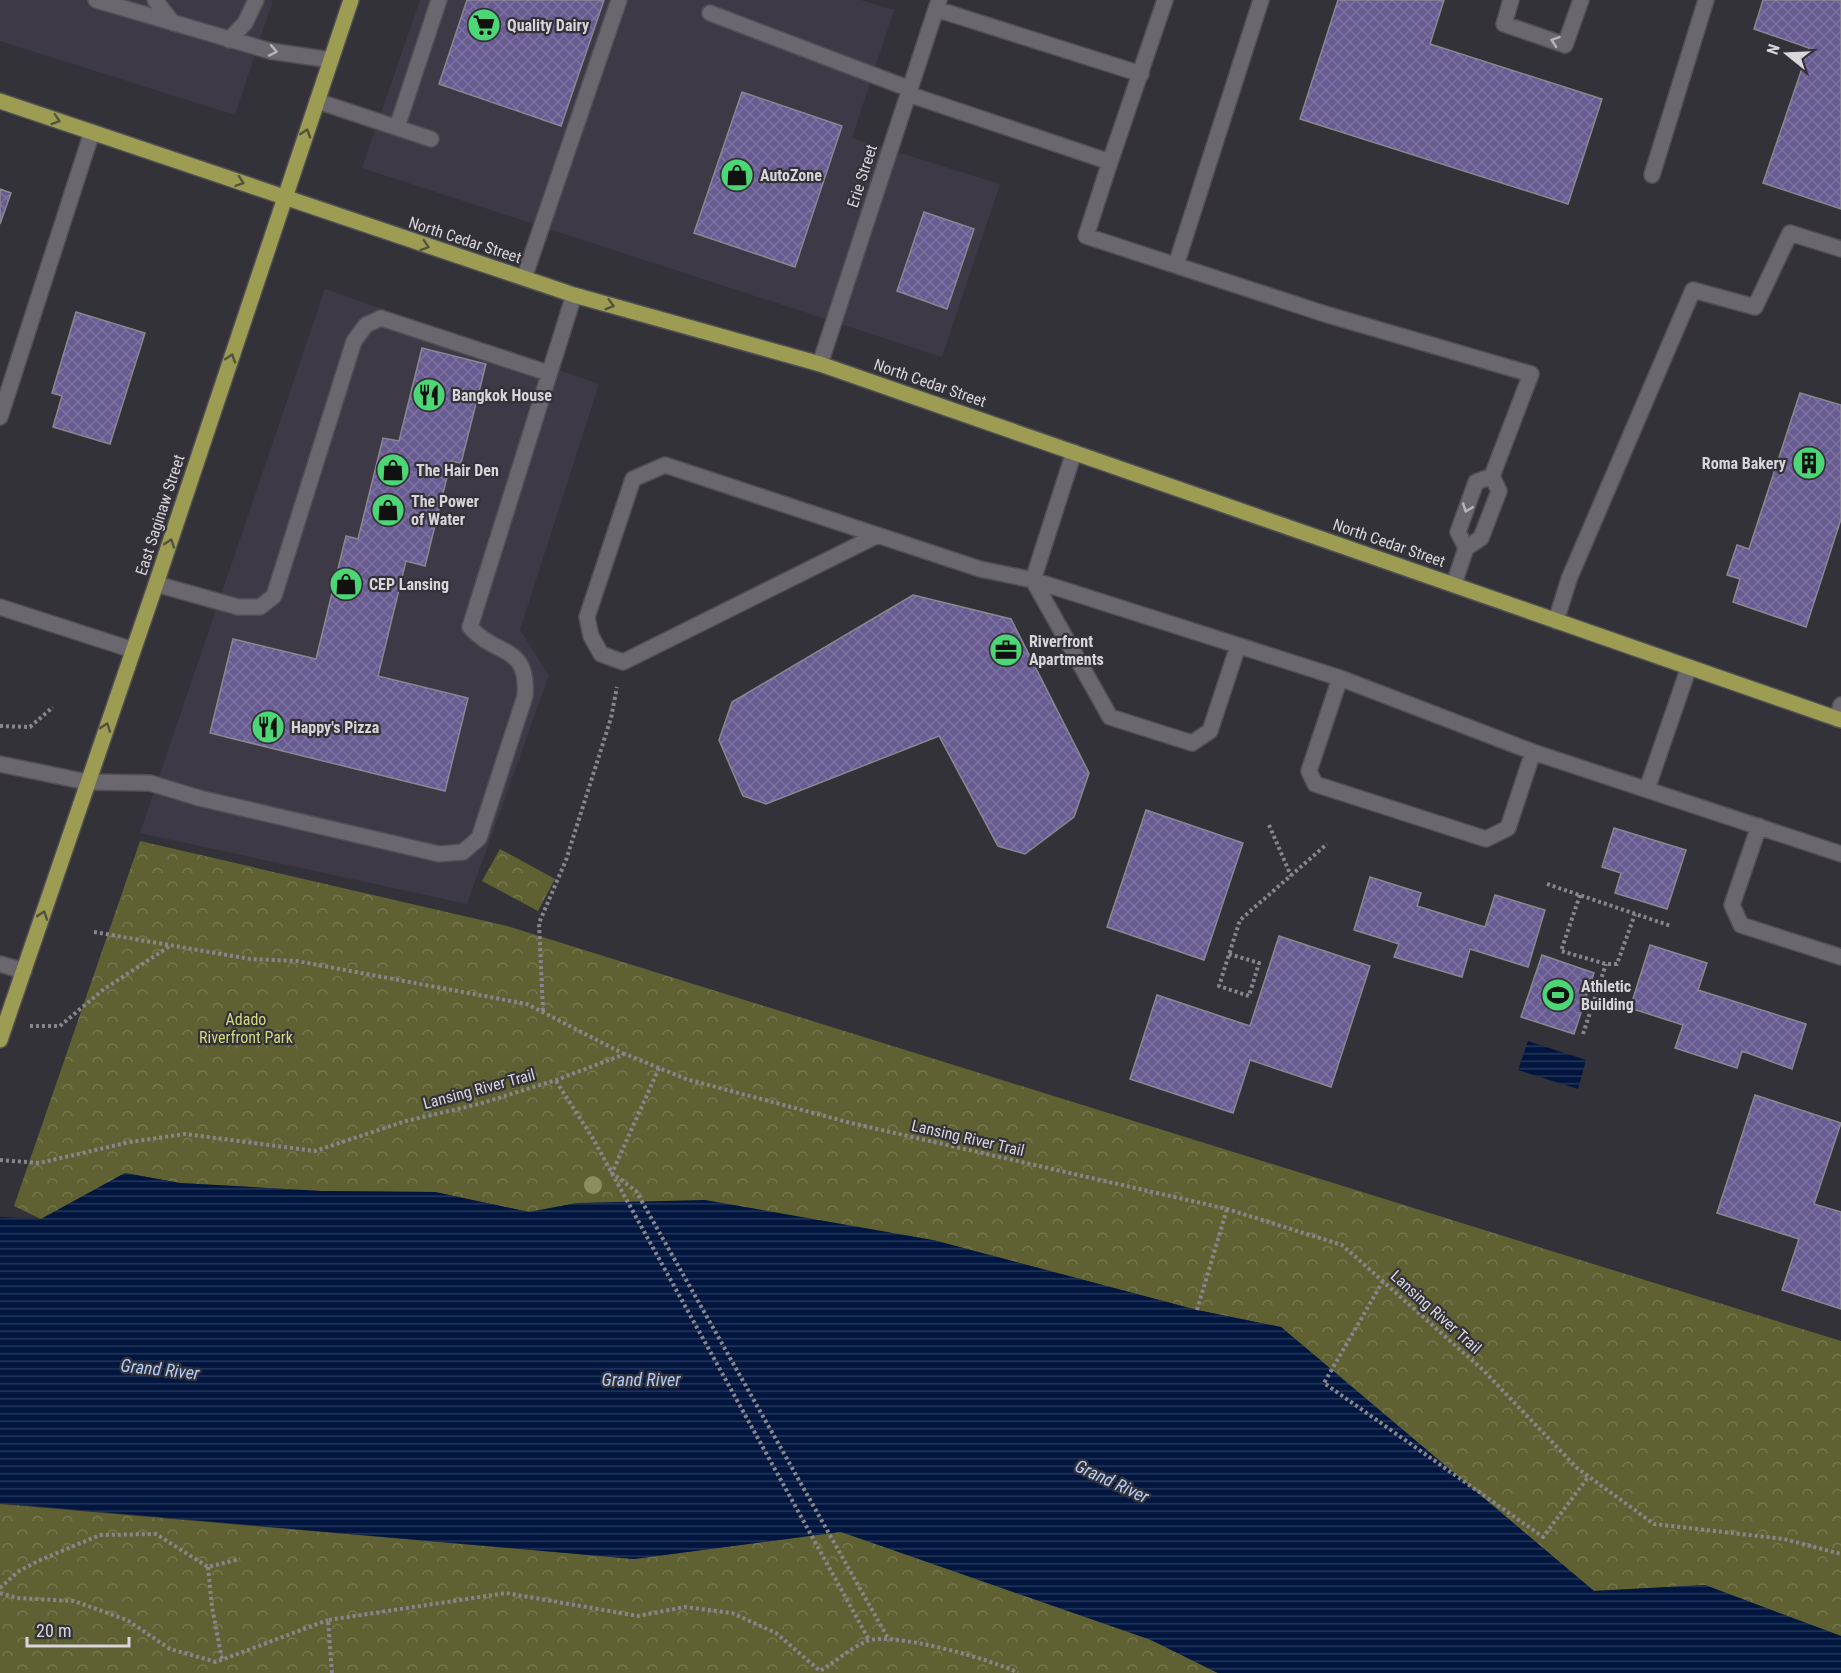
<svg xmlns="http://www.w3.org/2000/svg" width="1841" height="1673" font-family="'Roboto Condensed',sans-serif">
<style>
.built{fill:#3d3946}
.park{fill:url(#park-crowns)}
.water{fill:url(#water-rules)}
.building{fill:url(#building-cross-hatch);stroke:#898891;stroke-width:1.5}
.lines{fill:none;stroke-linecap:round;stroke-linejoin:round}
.minor-casing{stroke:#514f54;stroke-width:18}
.major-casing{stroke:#514f54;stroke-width:18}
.path{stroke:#88868c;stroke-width:4;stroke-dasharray:3 3;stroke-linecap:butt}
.minor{stroke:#6a676f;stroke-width:15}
.major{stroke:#9c9d52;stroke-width:15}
.tree{fill:#8c8e5f}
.oneway{stroke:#b7b5bb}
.oneway2{stroke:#535240}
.labels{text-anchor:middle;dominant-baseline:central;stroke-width:4.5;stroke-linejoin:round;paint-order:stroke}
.poi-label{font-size:16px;font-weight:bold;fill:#d8d6db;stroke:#343239;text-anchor:start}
.street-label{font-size:16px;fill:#d8d6db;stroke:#343239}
.park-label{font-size:16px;fill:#d4d97e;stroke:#343239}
.water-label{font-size:18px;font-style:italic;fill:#b1cbf8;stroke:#343239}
</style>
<defs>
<pattern id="park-crowns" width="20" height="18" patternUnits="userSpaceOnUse" patternTransform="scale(1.5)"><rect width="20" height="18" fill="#5f6132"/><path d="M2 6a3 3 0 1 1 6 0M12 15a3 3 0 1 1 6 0" fill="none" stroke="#75774f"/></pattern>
<pattern id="water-rules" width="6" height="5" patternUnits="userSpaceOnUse" patternTransform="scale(1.5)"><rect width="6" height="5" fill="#01163f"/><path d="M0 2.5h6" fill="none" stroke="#25375a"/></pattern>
<pattern id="building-cross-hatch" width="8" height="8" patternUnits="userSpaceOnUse" patternTransform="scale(1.5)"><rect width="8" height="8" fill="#685b91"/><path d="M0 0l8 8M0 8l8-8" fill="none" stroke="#7d72a0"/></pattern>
</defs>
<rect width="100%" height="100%" fill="#343239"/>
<path class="built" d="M0 0H273L235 115 0 41Z
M420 0H861L894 10 852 138 1000 184 942 357 362 168Z
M325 289 599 384 520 630 549 675 467 904 140 833Z"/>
<path class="park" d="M140 841 507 926 1841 1341V1636L1705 1585 1594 1591 1281 1327 1197 1310 933 1240 1151 1640 1218 1673H0V1504L634 1559 801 1537 577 1203 529 1212 435 1192 321 1191 180 1183 125 1173 41 1219 14 1206Z
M500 849 555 879 538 911 482 881Z"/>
<path class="water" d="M1528 1041 1586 1060 1578 1089 1518 1070Z
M125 1173 180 1183 321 1191 435 1192 529 1212 577 1203 705 1200 933 1240 1197 1310 1281 1327 1594 1591 1705 1585 1841 1636V1673H1218L1151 1640 841 1532 634 1559 0 1503V1217L41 1219Z"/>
<path class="building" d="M467 0H604L561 126 439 84Z
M1338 0H1444L1430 44 1602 99 1568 204 1300 119Z
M1763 0H1841V209L1763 183 1809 48 1754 29Z
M742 92 842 126 795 267 694 233Z
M0 189 11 193 0 224Z
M924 212 974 229 947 309 897 291Z
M76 312 145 333 110 444 53 427 62 396 52 393Z
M422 348 486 364 461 463 451 461 425 566 406 561 378 676 468 698 445 791 210 733 233 639 316 659 346 536 358 539 383 438 399 441Z
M1800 393 1841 405V519L1806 627 1733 602 1740 579 1727 575 1737 545 1749 549Z
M913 595 1011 619 1089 773 1074 817 1025 854 998 846 939 736 766 804 743 796 719 740 732 702Z
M1146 810 1243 843 1204 960 1107 927Z
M1614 828 1686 850 1667 909 1615 893 1621 873 1602 867Z
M1370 877 1421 893 1417 906 1485 927 1495 895 1545 910 1528 967 1470 949 1462 977 1394 957 1399 944 1354 930Z
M1279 936 1370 966 1331 1087 1250 1060 1233 1113 1130 1079 1157 995 1250 1026Z
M1650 945 1707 963 1698 990 1806 1024 1792 1069 1742 1051 1737 1068 1675 1048 1683 1025 1630 1008Z
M1542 955 1594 973 1574 1034 1521 1017Z
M1755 1095 1841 1123 1814 1204 1841 1212V1309L1782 1290 1799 1239 1717 1213Z"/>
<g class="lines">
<g class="minor-casing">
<path id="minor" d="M96 0 270 51 331 60
M155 0 173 23
M1511 0 1504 24 1565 45 1581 0
M936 9 1141 74
M710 13 910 89
M229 40 245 23 256 0
M908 94 1110 162 1086 236 1325 314 1531 374 1492 476 1499 491 1481 538 1466 548 1454 584
M317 101 431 139
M397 127 439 0
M1110 162 1165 0
M1652 175 1706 0
M1176 265 1261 0
M524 278 619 0
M820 364 939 0
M0 417 92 132
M1074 452 1033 580 1110 717 1192 743 1210 731 1238 646
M878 535 623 662 601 654 591 636 587 617 633 479 665 465 980 569 1033 580 1340 678 1533 752 1841 854
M1466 548 1458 532 1476 482 1492 476
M156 584 238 607H260L274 596 354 341 366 325 381 318 548 373
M0 607 133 650
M1556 621 1569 579 1693 290 1755 307 1790 233 1841 249
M1340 678 1309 771 1315 784 1486 839 1508 828 1533 752
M1837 719 1841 705
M0 764 87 782 150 783 199 798 439 854 463 852 479 838 525 696C529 643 495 657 470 627L574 295
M1647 789 1689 667
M1759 826 1732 905 1741 925 1841 957
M0 964 24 971"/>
</g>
<g class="major-casing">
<path id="major" d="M0 101 574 295 820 364 1841 720
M0 1040 156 584 351 0"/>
</g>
<path class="path" d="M0 726 30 727 53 707
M1269 825 1291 876
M1547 884 1671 926
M1580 895 1561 951 1606 964H1617L1635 914
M94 932 250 959 297 961 527 1004 624 1054
M1229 954 1259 963 1249 996 1219 986 1240 920 1327 844
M543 1011 539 923 566 860 611 718 617 687
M30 1026H60L104 989 170 946
M1583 1034 1606 964
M659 1068 612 1173 636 1191 889 1640
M556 1081 592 1137 869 1640
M0 1160 39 1163 130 1142 185 1134 315 1151 406 1121 479 1104 556 1080 625 1054 686 1079 851 1123 1227 1209 1342 1245 1483 1370 1577 1468 1654 1524 1784 1539 1841 1554
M1383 1281 1324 1383 1543 1537 1589 1476
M1197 1310 1227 1209
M208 1567 212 1607 222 1659
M0 1588 19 1571 38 1561 100 1535 156 1534 208 1567 240 1559
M0 1593 17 1598 74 1601 127 1620 170 1649 216 1662 328 1620
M332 1673 328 1620 506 1593 638 1616 685 1607 732 1613 776 1633 820 1671C836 1661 851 1648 867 1641 891 1631 995 1660 1018 1673"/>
<use href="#minor" class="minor"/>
<use href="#major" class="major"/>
</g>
<circle class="tree" cx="593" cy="1185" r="9"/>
<defs><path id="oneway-chevron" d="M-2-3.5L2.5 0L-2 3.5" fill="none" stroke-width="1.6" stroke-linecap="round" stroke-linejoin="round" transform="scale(1.5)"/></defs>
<g class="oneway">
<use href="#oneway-chevron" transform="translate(1555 41) rotate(-161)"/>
<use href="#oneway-chevron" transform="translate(273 51) rotate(11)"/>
<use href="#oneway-chevron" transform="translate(1467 508) rotate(110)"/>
</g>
<g class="oneway2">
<use href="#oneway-chevron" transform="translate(56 120) rotate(18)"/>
<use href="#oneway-chevron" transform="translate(306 133) rotate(-72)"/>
<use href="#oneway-chevron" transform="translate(240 182) rotate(19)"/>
<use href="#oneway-chevron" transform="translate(425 246) rotate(18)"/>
<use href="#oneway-chevron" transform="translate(610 305) rotate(16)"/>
<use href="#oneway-chevron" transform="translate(231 358) rotate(-72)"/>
<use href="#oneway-chevron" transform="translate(170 543) rotate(-72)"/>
<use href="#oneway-chevron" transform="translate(106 727) rotate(-71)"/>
<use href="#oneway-chevron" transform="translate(43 915) rotate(-71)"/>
</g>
<defs>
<g id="supermarket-disc" transform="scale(1.725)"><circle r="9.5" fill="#4cd676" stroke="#343239"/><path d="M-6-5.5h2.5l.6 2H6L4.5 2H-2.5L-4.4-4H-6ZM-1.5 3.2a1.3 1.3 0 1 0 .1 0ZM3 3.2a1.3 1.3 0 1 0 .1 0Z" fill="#111"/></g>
<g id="shop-disc" transform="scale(1.725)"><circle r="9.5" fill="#4cd676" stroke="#343239"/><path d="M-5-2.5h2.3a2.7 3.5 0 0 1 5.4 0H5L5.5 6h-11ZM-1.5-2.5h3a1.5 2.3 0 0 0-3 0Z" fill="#111"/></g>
<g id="restaurant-disc" transform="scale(1.725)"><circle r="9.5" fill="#4cd676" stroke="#343239"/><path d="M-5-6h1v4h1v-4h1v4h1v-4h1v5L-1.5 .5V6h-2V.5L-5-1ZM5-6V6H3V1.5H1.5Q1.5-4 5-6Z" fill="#111"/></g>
<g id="building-disc" transform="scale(1.725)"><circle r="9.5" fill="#4cd676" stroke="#343239"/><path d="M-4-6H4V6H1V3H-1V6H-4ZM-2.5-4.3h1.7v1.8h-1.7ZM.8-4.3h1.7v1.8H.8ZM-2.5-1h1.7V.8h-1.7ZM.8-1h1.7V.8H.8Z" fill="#111"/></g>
<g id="office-disc" transform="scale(1.725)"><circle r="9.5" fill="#4cd676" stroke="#343239"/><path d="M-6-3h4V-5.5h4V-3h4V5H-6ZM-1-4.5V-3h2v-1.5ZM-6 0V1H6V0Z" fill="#111"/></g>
<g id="stadium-disc" transform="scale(1.725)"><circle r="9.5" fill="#4cd676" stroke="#343239"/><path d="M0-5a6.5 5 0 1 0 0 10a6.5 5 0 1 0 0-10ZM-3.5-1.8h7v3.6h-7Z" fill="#111"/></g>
</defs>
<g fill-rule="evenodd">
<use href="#supermarket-disc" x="484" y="25"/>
<use href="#shop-disc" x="737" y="175"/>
<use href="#restaurant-disc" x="429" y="395"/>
<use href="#building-disc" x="1809" y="463"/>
<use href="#shop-disc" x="393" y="470"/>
<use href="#shop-disc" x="388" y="510"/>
<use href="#shop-disc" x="346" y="584"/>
<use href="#office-disc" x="1006" y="650"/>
<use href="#restaurant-disc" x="268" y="727"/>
<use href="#stadium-disc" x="1558" y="995"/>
</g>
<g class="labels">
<g class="poi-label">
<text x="507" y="25">Quality Dairy</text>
<text x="760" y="175">AutoZone</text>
<text x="452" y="395">Bangkok House</text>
<text x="1786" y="463" text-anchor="end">Roma Bakery</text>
<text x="416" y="470">The Hair Den</text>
<text x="411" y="501">The Power<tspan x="411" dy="18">of Water</tspan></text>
<text x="369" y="584">CEP Lansing</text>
<text x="1029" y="641">Riverfront<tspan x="1029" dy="18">Apartments</tspan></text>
<text x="291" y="727">Happy's Pizza</text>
<text x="1581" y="986">Athletic<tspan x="1581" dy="18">Building</tspan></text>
</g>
<g class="street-label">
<text transform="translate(862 176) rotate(-72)">Erie Street</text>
<text transform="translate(465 240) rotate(18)">North Cedar Street</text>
<text transform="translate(930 383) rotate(19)">North Cedar Street</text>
<text transform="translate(160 515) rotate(-72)">East Saginaw Street</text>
<text transform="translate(1389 543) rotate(19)">North Cedar Street</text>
<text transform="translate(479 1089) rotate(-15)">Lansing River Trail</text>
<text transform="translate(968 1138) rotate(13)">Lansing River Trail</text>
<text transform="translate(1436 1312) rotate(42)">Lansing River Trail</text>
</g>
<g class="park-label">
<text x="246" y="1019">Adado<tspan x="246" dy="18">Riverfront Park</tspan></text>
</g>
<g class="water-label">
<text transform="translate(160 1369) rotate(6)">Grand River</text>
<text x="641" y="1379">Grand River</text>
<text transform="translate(1112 1481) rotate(25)">Grand River</text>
</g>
</g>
<g transform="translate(1787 54) rotate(288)" stroke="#343239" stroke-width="4.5" paint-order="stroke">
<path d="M0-4.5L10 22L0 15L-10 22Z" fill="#d8d6db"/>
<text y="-9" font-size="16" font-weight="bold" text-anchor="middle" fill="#d8d6db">N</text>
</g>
<path d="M27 1637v9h102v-9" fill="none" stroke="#d8d6db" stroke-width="3"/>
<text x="36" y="1637" font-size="18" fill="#d8d6db" stroke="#343239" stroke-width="4.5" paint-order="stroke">20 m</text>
</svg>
